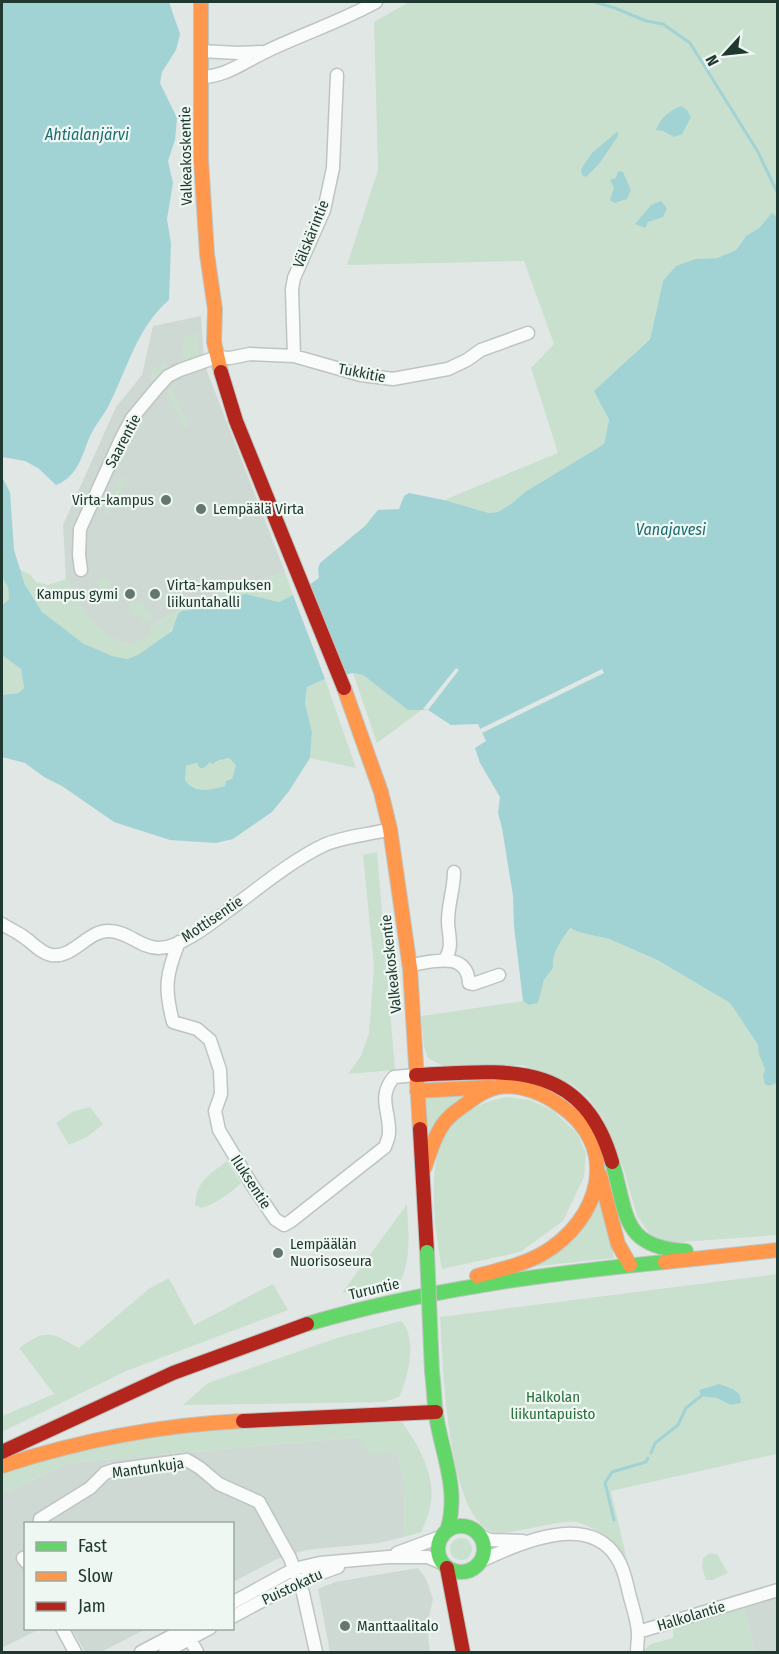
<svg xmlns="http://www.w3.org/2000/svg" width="779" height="1654" font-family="'Fira Sans Condensed',sans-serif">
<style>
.built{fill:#cfd9d4}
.green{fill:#cae0cf}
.water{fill:#a1d3d5;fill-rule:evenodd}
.pier{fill:#e1e7e4}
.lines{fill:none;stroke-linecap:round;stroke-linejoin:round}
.stream{stroke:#a1d3d5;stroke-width:3}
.street-casing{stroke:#bec4c1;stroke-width:15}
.fast-casing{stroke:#bdc5c1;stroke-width:16}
.slow-casing{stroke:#bdc5c1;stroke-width:16}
.jam-casing{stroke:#bdc5c1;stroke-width:16}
.street{stroke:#fafbfb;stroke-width:12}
.fast{stroke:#63d668;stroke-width:14}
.slow{stroke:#ff974d;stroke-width:14}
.jam{stroke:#b3261e;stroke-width:14}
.fast-bridge-casing{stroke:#bdc5c1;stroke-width:16;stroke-linecap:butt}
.fast-bridge{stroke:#63d668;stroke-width:14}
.poi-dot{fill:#64766f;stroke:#eff7f2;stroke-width:2}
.labels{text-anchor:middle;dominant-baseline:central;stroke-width:4.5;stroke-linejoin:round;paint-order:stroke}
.street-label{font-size:15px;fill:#203930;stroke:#eff7f2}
.poi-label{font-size:15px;fill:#203930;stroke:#eff7f2;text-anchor:start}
.park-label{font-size:15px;fill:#2b6f3f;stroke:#eff7f2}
.water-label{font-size:16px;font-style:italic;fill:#1b6d74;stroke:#eff7f2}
</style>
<rect width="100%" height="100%" fill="#e1e7e4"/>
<path class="built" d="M201 316 204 361 207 371 285 572 237 590 197 602 152 625 151 633 148 637 128 645 108 636 89 619 66 579 63 525 116 407 142 375 153 326Z
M359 1437 396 1452 405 1484 404 1537 378 1543 306 1550 277 1559 233 1582 232 1524H26V1628L40 1629 2 1648V1494L68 1463Z
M418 1568 426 1579 433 1599 427 1626 430 1652H330L318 1589 335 1582Z
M777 1596V1652H756L743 1607Z
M72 1629H146L101 1652H85Z"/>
<path class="green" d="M409 2H777V225L776 216 772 214 759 228 746 236 736 250 717 258 696 259 663 281 650 338 595 391 609 421 604 444 525 492 511 504 498 512 489 513 444 500 558 453 531 368 554 344 524 261 347 265 378 170 374 22Z
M197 333 199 356 187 360 183 357C181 344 183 335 197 333Z
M164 360 168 370 151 385 152 367 158 369Z
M178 381 179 385 171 389 189 426 184 428 166 391Z
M121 477 127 479 108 515 103 513Z
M19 569 31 575 36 582 48 585 66 579C85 612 91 629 128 645 139 640 150 639 152 625L197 602 237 590 285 572 293 595 279 602 246 594 230 597 216 604 199 607 177 617C174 632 165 636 154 644 145 651 136 658 125 659 104 660 54 626 41 610 31 599 24 584 19 569Z
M2 577 8 587 9 599 2 605Z
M105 577 117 599 108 604 96 582Z
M140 600 153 619 145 623 140 614 134 616 128 605Z
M2 655 21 669 24 688 18 693 2 695Z
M353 673 363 675 408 710 423 709 377 743Z
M325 679 356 768 310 758 312 732 305 703 307 687Z
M229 758 236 764C235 769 234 775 232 779 224 793 193 794 184 780L186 766 210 761 216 763 220 760Z
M377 852 395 1070 348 1074 361 1056 369 1033 374 967 363 855Z
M570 928 578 932 609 939 656 960 730 1003 758 1045 769 1086 777 1083V1235L668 1243 650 1234 637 1216 623 1167 603 1118 589 1099 572 1084 523 1065 445 1067 428 1058 424 1047 421 1016 523 1001 529 1005 538 1003 544 980 553 968C552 952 561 941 570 928Z
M478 1092 428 1138 426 1096Z
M506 1097 530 1100 552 1110 577 1133 586 1153 584 1177 563 1221 520 1252 442 1269C435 1232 425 1164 447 1131 461 1111 483 1102 506 1097Z
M90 1107 103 1124 87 1137 69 1145 56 1123 74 1111Z
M227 1161 241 1183C228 1195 217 1203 201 1208L195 1205C197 1180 209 1175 227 1161Z
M600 1188 614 1258 529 1267Z
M407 1204C408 1230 412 1256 401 1280L342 1293Z
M777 1274V1450L776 1454 611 1491 629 1569C625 1561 621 1552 615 1545 608 1535 588 1525 576 1522 565 1520 534 1528 521 1530 511 1532 499 1535 490 1531 446 1510 443 1361 440 1317Z
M169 1278 194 1325 273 1284 288 1310 126 1371 2 1432V1416L54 1394 19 1348C47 1328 50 1332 79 1348L150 1288Z
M401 1321C418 1337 408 1379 399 1397L384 1402 183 1405 208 1383 337 1338Z
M401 1419C406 1430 413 1437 418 1447 434 1479 437 1500 421 1532L404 1537 405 1484 396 1453 370 1455 359 1437 68 1463 2 1494V1473L93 1447 196 1431Z
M450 1549a11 11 0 1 1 22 0a11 11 0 1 1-22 0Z
M710 1553 717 1554 728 1573 713 1580H706L702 1567 703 1558Z
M743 1607 756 1652H644V1650L651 1644 673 1638V1628Z"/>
<path class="water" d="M2 2H169L180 34 176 50 162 72 160 83 177 118 175 140 168 161 173 183 167 219 171 244 169 300C137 327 127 370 108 407 103 416 96 424 91 434 82 454 79 476 56 485L38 468 25 461 2 457Z
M681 106 687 110 691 117 682 134 674 137 663 131 656 130C660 118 669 111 681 106Z
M618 131V136L599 164 586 177 582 175 581 169 592 153Z
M618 171 623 172 631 190 627 199 615 203 610 200 614 188 610 180 616 178Z
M661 201 667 208 663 217 648 222 645 228 635 224 651 205Z
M772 213 776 216 778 225 777 1083 769 1086 765 1084 763 1076 765 1070 759 1054 758 1045 730 1003 657 960 609 939 578 932 570 928C561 941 552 952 553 968L544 980 538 1003 529 1005 523 1001 514 926 513 896 502 828 498 813 500 797 480 763 475 748 486 741 478 724 451 725 428 710H408L363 675 353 673 325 679 307 687 305 703 312 732 310 758 289 791 272 812 233 839 216 843 170 840 114 822 62 786 44 777 25 763 2 757V695L18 693 24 688 21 669 2 655V605L9 599 8 587 2 577V477L10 492 14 550 25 585 42 612 84 644 112 656 127 659 138 655 172 631 178 614 182 611 207 607 230 597 246 594 279 602 301 591 319 578 318 569 320 563 365 526 378 510 399 509 404 496 409 493 444 500 489 513 498 512 511 504 525 492 604 444 609 420 594 391 650 339 663 281 676 266 696 259 717 258 736 250 746 236 759 228ZM229 758 236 765 232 779 226 781 225 786C212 790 194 794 185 780L186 766 197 763 200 768H204L210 762 212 764 220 760Z
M719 1384 733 1389 740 1395 741 1403 731 1405 717 1398 701 1396 699 1390Z"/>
<path class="pier" d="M309 585 346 674 325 679 293 595Z
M456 668 459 670 428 710 423 709Z
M602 669 604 673 482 733 480 729Z"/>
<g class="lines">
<path class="stream" d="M594 2 615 8 646 21 663 24 690 43 758 152 778 194
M651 1453 655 1443 678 1425 686 1408 701 1396
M614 1520 605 1483 612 1472 646 1462 648 1458"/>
<g class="street-casing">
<path id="street" d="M201 51 238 53 261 52
M201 77C225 77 244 62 265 52 302 34 340 22 376 2
M294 356 292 289 294 278 324 210 333 168 337 75
M81 570 79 555 80 529 121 439 132 418 157 388 168 376 180 370 217 357 230 358 250 354 294 356 361 375 393 379 448 369 467 360 481 350 528 333
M2 924C8 928 15 931 21 935 31 941 40 953 51 955 73 959 88 930 109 931 128 931 140 948 159 948 185 947 217 918 237 904 265 883 293 860 324 845 344 836 369 835 390 829
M179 942C166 974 164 988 173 1022L197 1029 210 1040 220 1070 221 1094 215 1111 219 1130 252 1185 275 1219 284 1225 291 1221 385 1147C386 1143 389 1138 389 1133 390 1111 377 1097 394 1077L416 1075
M445 959C454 946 448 935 448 921 448 904 454 889 454 872
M409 965C430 963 467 949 469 983L473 984 499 975
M40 1524V1519L90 1488 105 1473 114 1470 187 1460 200 1468 219 1484 259 1502 290 1558 303 1593 316 1652
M479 1535 490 1540 523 1541
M397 1553 443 1536
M23 1558 26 1562
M481 1561C518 1544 588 1511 617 1558 624 1568 626 1581 629 1593 632 1606 638 1621 638 1634 638 1640 637 1646 637 1652
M232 1603 294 1569 320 1563 389 1557H428L442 1563
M232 1617 299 1581 338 1567
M62 1628 75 1652
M638 1632 778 1590
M187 1634 197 1652
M141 1652 187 1628
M165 1652 210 1628"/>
</g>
<g class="fast-casing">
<path id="fast" d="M612 1162C628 1214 620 1247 686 1251
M307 1324C423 1290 544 1274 665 1262
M432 1372C434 1386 434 1401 436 1415 442 1454 460 1491 447 1531
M438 1549a23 23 0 1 1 46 0a23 23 0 1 1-46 0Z"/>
</g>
<g class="slow-casing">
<path id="slow" d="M201 2V160L207 254 215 309 214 342 221 372
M344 688 381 792 390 829 410 968 420 1129
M417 1091 490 1087
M425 1167C429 1154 433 1141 440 1129 446 1118 456 1111 466 1104 475 1097 486 1089 498 1087 519 1084 540 1092 558 1104 622 1146 601 1220 542 1254 522 1265 499 1270 477 1276
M600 1175 618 1244 630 1265
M665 1262 778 1250
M2 1466C81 1440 160 1425 243 1421"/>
</g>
<g class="jam-casing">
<path id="jam" d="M221 372 236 421 344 688
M416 1075C503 1071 582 1057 612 1162
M420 1129 427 1252
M243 1421 436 1412
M2 1452 173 1373 307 1324
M447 1568 463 1652"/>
</g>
<use href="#street" class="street"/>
<use href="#fast" class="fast"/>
<use href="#slow" class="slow"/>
<use href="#jam" class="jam"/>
<g class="fast-bridge-casing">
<path id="fast-bridge" d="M427 1252 432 1372"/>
</g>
<use href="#fast-bridge" class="fast-bridge"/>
</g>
<g class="poi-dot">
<circle cx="166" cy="500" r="6"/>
<circle cx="201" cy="509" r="6"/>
<circle cx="130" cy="594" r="6"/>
<circle cx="155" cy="594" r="6"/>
<circle cx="278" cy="1253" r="6"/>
<circle cx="345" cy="1626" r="6"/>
</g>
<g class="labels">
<g class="street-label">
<text transform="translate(186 156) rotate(-91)">Valkeakoskentie</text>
<text transform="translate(311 234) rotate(-68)">Välskärintie</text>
<text transform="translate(362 373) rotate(11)">Tukkitie</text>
<text transform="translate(123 441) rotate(-62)">Saarentie</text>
<text transform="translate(212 919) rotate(-34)">Mottisentie</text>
<text transform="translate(391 964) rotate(-96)">Valkeakoskentie</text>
<text transform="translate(251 1182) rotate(57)">Iluksentie</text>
<text transform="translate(374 1289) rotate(-13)">Turuntie</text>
<text transform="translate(148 1468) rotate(-8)">Mantunkuja</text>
<text transform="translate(292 1587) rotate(-25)">Puistokatu</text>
<text transform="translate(691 1616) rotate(-17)">Halkolantie</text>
</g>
<g class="poi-label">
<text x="154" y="500" text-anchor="end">Virta-kampus</text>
<text x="213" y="509">Lempäälä Virta</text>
<text x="167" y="585">Virta-kampuksen<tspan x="167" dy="17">liikuntahalli</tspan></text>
<text x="118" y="594" text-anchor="end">Kampus gymi</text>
<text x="290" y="1244">Lempäälän<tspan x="290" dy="17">Nuorisoseura</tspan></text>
<text x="357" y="1626">Manttaalitalo</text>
</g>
<g class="park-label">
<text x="553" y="1397">Halkolan<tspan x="553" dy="17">liikuntapuisto</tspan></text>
</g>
<g class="water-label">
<text x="87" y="134">Ahtialanjärvi</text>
<text x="671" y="529">Vanajavesi</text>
</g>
</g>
<rect width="779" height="1654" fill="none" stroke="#203930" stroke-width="6"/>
<rect x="24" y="1522" width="210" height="108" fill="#eff7f2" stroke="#9caba4" stroke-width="1.5"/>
<rect x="36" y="1542" width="30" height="9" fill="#63d668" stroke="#9caba4" stroke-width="1.5"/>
<text x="78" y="1552" font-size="18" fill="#203930">Fast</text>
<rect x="36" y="1572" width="30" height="9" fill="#ff974d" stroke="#9caba4" stroke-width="1.5"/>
<text x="78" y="1582" font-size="18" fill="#203930">Slow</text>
<rect x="36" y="1602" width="30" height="9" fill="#b3261e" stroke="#9caba4" stroke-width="1.5"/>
<text x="78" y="1612" font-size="18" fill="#203930">Jam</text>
<g transform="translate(725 54) rotate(243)" stroke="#eff7f2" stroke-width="4.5" paint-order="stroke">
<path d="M0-4.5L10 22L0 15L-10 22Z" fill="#203930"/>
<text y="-9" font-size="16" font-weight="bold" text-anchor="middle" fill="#203930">N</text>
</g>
</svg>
